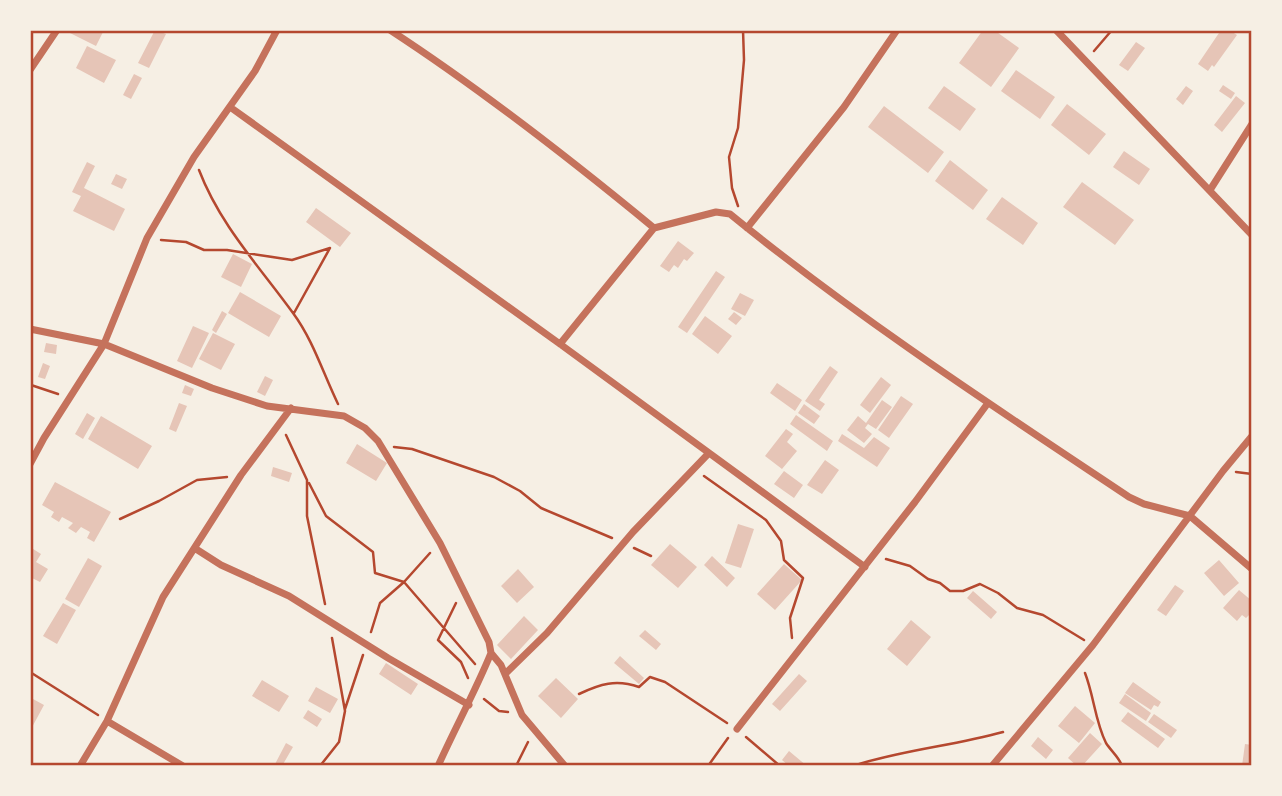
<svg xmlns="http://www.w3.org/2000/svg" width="1282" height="796" font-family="Roboto,sans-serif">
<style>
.building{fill:#e6c5b7}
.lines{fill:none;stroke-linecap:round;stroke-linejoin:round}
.path{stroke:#b5482f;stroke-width:2.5}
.minor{stroke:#c5725c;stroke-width:7}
.neatline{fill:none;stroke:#b5482f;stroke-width:2.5}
</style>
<rect width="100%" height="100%" fill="#f6efe4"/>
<path class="building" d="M69 30H104L96 46 68 32Z
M155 30 166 34 149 68 138 63Z
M983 30H994L1019 48 991 87 959 63Z
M1221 30H1229L1237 35 1214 67 1212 65 1208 71 1198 64Z
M1136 42 1145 48 1128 71 1119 65Z
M87 46 116 60 104 83 76 68Z
M1016 70 1055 97 1040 119 1001 91Z
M134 74 142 78 131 99 123 95Z
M1223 85 1235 93 1231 99 1219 91Z
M944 86 976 109 960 131 928 108Z
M1186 86 1193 91 1183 105 1176 99Z
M1236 96 1245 103 1222 132 1214 125Z
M1067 104 1106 134 1089 155 1051 125Z
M884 106 944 152 928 173 868 127Z
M1124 151 1150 169 1139 185 1113 167Z
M950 160 988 190 973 210 935 181Z
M87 162 95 166 84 188 125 209 114 231 73 211 81 196 72 192Z
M116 174 127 179 122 189 111 184Z
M1082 182 1134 220 1115 245 1063 207Z
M1002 197 1038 223 1023 245 986 219Z
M316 208 351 233 340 247 306 222Z
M678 241 694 253 687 261 684 259 678 268 674 265 669 272 660 266Z
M233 254 252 264 241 287 221 277Z
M716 271 725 277 687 333 678 327Z
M240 292 281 316 269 337 228 313Z
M740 293 754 300 745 316 731 309Z
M222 311 227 314 216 333 212 330Z
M734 312 742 318 736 325 728 319Z
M705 316 732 336 718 354 692 334Z
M193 326 209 333 192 368 177 361Z
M213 333 235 344 221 370 199 359Z
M46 343 57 345 56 354 44 352Z
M43 363 50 366 45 379 38 377Z
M830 366 838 372 819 400 825 404 820 411 805 401Z
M265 376 273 380 265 396 257 392Z
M881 377 891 385 870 413 860 405Z
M777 383 802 400 795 411 770 393Z
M185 385 194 389 191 396 182 393Z
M901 396 913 404 889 438 878 430Z
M882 400 892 407 876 429 868 424 865 428 872 434 864 443 847 430 858 416 866 423Z
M179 403 187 406 176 432 169 429Z
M804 404 820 416 814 424 798 413Z
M87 413 95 418 83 439 75 434Z
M796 415 833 441 827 451 790 424Z
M101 416 152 446 138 469 88 439Z
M786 429 793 434 787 442 797 451 782 469 765 456Z
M842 434 864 448 874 437 890 448 877 467 838 441Z
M357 444 387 463 376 481 346 463Z
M825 460 839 470 822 494 807 485Z
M273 467 292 473 289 482 271 476Z
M784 471 803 485 794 498 774 484Z
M55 482 111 512 94 542 87 538 90 532 81 527 76 533 68 528 73 523 62 517 59 522 51 517 54 512 42 505Z
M738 524 754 529 741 568 725 563Z
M670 544 697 567 678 588 651 565Z
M30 547 41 554 36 562 48 569 40 582 30 577Z
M712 556 735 578 727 587 704 565Z
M88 558 102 566 79 607 65 599Z
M1219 560 1239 583 1224 596 1204 573Z
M784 564 802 580 775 610 757 594Z
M518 569 534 587 517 603 501 586Z
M1175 585 1184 591 1166 616 1157 610Z
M1239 590 1252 601V612L1246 618 1242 615 1237 621 1223 608Z
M973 591 997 612 991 619 967 598Z
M63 603 76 610 57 644 43 636Z
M524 616 538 630 511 659 497 645Z
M911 620 931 637 907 666 887 649Z
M645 630 661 644 656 650 639 636Z
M620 656 644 678 639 684 614 663Z
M386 663 418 684 411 695 379 674Z
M799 674 807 681 780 711 772 704Z
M556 678 578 699 561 718 538 696Z
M262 680 289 696 279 712 252 696Z
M1133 682 1161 702 1158 707 1154 705 1151 710 1125 693Z
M316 687 338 699 330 713 308 701Z
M1125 694 1151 713 1146 721 1119 703Z
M33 699 44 705 30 731V705Z
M1075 706 1095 723 1079 743 1058 726Z
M308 710 322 719 317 727 303 718Z
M1128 712 1165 739 1158 748 1121 721Z
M1154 714 1177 730 1171 738 1148 722Z
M1090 733 1102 744 1082 766H1077L1068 758Z
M1038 737 1053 750 1046 759 1031 746Z
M286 743 293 747 282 766H274Z
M1245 744 1252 745 1250 766H1242Z
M789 751 807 766H789L782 760Z"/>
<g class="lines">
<path class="path" d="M1094 51 1112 30
M199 170C220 225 259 266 293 313 313 340 323 373 338 404
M738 206 732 188 729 157 738 128 744 60 743 30
M161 240 186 242 204 250H227L292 260 330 248 294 313
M31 385 58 394
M286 435 307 480V516L325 604
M394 447 412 449 494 477 520 491 541 508 612 538
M1236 472 1252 474
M704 476 766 520 781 541 784 560 803 578 790 618 792 638
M309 483 326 516 373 552 375 573 404 582 475 664
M120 519 159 501 197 480 227 477
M634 548 651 556
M886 559 910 566 928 579 940 583 950 591H963L980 584 998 593 1017 608 1043 615 1084 640
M456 603 438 640 461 662 468 678
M371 632 380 603 404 582 430 553
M30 672 98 715
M1085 673C1094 696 1095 721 1106 743 1111 751 1119 757 1122 766
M579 694C600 684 616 679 639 687L650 677 665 682 727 723
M484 699 499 711 508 712
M345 709 363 655
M746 737 780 766
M320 766 339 742 345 711 332 638
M516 766 528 742
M708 766 728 738
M853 766C901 750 953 746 1003 732"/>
<path class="minor" d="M390 30C482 90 569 158 654 228
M1056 30 1252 235
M30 70 57 30
M230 107 560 344 865 567
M1210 190 1252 124
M747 228 844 107 897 30
M30 329 104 344 212 388 267 406 344 416 365 428 378 441 440 543 489 642 491 653 501 665 522 715 565 766
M560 344 654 228 716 212 730 214C856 317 994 407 1129 497L1144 504 1190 516 1252 569
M30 464 44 438 104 344 147 238 194 157 255 71 277 30
M196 549 221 565 289 596 388 658 469 705
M505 674 547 633 633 532 709 453
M107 721 183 766
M737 729 915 502 988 403
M80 766 107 721 163 597 241 475 291 408
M438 766C455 728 475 692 491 653
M992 766 1093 645 1223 471 1252 436"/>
</g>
<rect width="1282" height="796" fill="none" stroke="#f6efe4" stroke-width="63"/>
<rect x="32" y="32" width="1218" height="732" class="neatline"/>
</svg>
